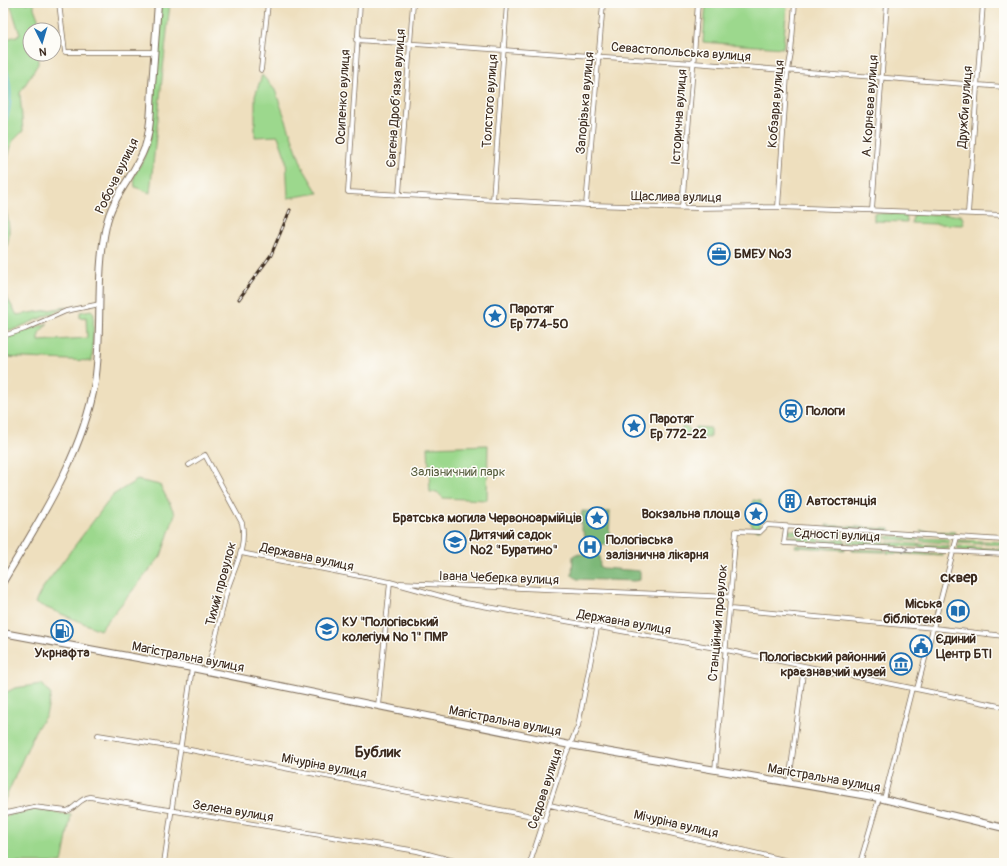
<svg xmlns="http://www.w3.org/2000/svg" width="1007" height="866" font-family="Pangolin,sans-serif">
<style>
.green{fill:#9cd88d;stroke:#6c8156}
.forest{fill:#7db878;stroke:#5c714b}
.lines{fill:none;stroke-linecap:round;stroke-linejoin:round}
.stream{stroke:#6eb9e7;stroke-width:1.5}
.street-casing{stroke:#7a6956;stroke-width:5.5}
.secondary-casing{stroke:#7a6956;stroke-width:8}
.street{stroke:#fff;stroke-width:4}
.secondary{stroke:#fff;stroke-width:6}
.rail-casing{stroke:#3b2a1e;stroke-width:3}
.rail{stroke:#fdfcf7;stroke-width:1.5;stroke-dasharray:4.5;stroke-linecap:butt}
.oneway{stroke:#a79f9a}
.labels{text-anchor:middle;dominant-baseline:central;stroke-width:3;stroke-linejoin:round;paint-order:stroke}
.street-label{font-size:13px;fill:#3b2a1e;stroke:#fdfcf7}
.poi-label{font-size:13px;font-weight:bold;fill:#3b2a1e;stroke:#fdfcf7;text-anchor:start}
.park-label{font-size:13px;fill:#585e3f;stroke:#fdfcf7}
.quarter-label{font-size:15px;font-weight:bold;fill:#3b2a1e;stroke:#fdfcf7}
</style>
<rect width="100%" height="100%" fill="#fdfcf7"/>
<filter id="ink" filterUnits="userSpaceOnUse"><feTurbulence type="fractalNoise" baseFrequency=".025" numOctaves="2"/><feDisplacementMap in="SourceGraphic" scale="8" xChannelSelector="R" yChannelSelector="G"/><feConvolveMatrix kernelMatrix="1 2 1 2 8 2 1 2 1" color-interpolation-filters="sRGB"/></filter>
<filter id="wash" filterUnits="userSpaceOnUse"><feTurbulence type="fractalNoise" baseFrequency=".012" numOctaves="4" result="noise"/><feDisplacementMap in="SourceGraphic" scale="16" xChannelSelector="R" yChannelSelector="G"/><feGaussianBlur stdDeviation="0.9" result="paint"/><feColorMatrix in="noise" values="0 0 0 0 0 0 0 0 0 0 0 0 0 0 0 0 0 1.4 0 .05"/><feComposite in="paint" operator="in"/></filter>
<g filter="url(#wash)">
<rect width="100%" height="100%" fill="#eedfbe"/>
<path class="green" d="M10 3H34V8L42 29 30 30V54H38V64L20 93 23 131 12 142 3 179V40L20 35Z
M160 3H170L150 193 135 187 134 176 143 160 151 137Z
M706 3H787L783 48 703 42Z
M262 75 275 90 303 168 318 193 288 198 286 159 278 136 255 137V96Z
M3 200C10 226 12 234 3 259Z
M874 213 906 214 907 222 874 221Z
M914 214 961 215 963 219V225L911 223Z
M3 291 17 315 67 307 15 329 3 331Z
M91 310 94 313 92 361 3 357V339L48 323 39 333V341L87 338 86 317 80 318V312Z
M680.5 431a4.5 4.5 0 1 1 9 0a4.5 4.5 0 1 1-9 0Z
M695 427 710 428V438L694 437Z
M488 445 487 500 443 498 437 492H430L428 447Z
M137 480 160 485 175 514 161 556 100 630 35 603 42 589 113 495Z
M753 500 761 501 760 530H756L751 524Z
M826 525 890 529V531L826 527Z
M789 530 820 532V535L789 534Z
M920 531 955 532 954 534 920 532Z
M822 532 846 534V537L822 535Z
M848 534 886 536 885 539 848 537Z
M888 536 918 538V541L887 539Z
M789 537 819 538V542L788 540Z
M920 538 949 539V543L920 541Z
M822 539 845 540V543L821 542Z
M848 540 885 542V546L848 543Z
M958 540 982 541V544L958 543Z
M984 541 1004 542V545L984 544Z
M887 542 918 544V547L887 546Z
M919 544 949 546V549L919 547Z
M796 545 845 548V550L795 547Z
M958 546 982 548 981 551 958 550Z
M983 548 1004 549V552L983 551Z
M852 549 885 550V552L852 551Z
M887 550 943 554V556L887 553Z
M42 684 51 695 46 715 35 731 3 804V694L15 688Z
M34 809 71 815 62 863H3V814L5 816Z"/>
<path class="forest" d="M582 511 610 512 609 545 589 544 581 528Z
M576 554 599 555 600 567 603 568 640 571V580L634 581 577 579 572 575 573 556Z"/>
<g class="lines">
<path class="stream" d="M3 56C11 81 15 104 3 128"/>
</g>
</g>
<g filter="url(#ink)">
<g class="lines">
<g class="street-casing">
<path id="street" d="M59 3 65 52H155
M360 3 348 192 590 205 696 208 778 207 1004 215
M356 40 693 63 1004 87
M261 70 268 3
M399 194 413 3
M493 200 507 3
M586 205 603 3
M778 207 787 76 791 54 795 3
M682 208 698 3
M872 210 887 3
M968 213 983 3
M3 336 25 329 66 311 100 304
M189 465 205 455 242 523C247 549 233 570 226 594 220 620 214 646 207 671
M786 527 784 543 1004 554
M241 553 390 582 466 603 726 650 1004 707
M400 583 731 597
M730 609 934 628 1004 636
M917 689 957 537
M378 706 390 582 393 583
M98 735 180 748 527 815 545 821
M715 770 736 531 760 532 767 525 1004 540
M789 783 804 666
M884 799 912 688
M550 805 797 863
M6 813 34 807 67 811C76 808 80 798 90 797L417 851 462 863
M164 863 192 668
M530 863 564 759 578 726 597 628
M860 863 879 798"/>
</g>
<g class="secondary-casing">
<path id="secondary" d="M3 582C39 521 83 454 95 382 103 331 95 277 106 226 112 196 135 175 145 147 151 128 151 106 152 86 154 58 156 31 158 3
M3 633 192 668 570 745 879 798 1004 828"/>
</g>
<use href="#street" class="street"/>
<use href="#secondary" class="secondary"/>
<g class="rail-casing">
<path id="rail" d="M239 299 271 255 290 210"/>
</g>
<use href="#rail" class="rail"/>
</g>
<defs><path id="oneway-chevron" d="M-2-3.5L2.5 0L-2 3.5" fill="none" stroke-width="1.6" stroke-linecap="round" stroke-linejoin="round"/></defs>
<use class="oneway" href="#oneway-chevron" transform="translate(905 549) rotate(3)"/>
</g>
<defs>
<g id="office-ring" transform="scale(1.15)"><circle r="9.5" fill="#fdfcf7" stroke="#1f6fb2" stroke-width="1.5"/><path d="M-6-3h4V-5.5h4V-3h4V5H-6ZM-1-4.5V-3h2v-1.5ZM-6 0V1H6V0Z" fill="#1f6fb2"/></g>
<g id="sight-ring" transform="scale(1.15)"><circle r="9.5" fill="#fdfcf7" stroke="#1f6fb2" stroke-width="1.5"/><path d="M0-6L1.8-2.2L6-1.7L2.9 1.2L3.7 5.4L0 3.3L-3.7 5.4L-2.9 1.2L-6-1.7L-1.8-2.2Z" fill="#1f6fb2"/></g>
<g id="station-ring" transform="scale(1.15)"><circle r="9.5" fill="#fdfcf7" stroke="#1f6fb2" stroke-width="1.5"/><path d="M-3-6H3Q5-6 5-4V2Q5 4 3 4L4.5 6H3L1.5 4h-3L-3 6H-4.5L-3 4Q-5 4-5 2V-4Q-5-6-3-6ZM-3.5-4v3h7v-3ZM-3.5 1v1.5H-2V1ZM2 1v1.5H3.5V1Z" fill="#1f6fb2"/></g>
<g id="building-ring" transform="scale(1.15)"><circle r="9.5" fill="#fdfcf7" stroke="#1f6fb2" stroke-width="1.5"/><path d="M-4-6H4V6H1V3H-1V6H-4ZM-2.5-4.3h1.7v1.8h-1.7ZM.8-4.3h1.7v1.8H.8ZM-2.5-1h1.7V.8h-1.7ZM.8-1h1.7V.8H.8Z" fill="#1f6fb2"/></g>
<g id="school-ring" transform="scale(1.15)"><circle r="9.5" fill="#fdfcf7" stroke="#1f6fb2" stroke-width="1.5"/><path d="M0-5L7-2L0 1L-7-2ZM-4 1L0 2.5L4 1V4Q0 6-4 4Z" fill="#1f6fb2"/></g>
<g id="hospital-ring" transform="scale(1.15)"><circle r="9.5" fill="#fdfcf7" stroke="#1f6fb2" stroke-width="1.5"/><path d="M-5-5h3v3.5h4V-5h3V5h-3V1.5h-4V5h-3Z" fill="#1f6fb2"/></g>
<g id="library-ring" transform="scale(1.15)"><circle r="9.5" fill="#fdfcf7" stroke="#1f6fb2" stroke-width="1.5"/><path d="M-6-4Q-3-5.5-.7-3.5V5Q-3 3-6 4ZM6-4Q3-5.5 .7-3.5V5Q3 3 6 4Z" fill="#1f6fb2"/></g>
<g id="fuel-ring" transform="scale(1.15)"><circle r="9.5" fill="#fdfcf7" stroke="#1f6fb2" stroke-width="1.5"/><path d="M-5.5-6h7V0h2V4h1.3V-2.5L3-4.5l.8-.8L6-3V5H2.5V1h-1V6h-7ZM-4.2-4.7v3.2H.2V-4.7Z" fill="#1f6fb2"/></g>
<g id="civic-ring" transform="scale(1.15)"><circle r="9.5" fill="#fdfcf7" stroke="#1f6fb2" stroke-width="1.5"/><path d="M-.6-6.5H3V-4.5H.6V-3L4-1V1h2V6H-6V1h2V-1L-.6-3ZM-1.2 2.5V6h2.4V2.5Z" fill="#1f6fb2"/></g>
<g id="museum-ring" transform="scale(1.15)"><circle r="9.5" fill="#fdfcf7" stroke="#1f6fb2" stroke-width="1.5"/><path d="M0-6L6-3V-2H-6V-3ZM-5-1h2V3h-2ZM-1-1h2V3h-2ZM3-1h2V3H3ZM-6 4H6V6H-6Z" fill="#1f6fb2"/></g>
</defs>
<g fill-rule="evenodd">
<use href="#office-ring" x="719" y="254"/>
<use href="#sight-ring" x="495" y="316"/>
<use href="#station-ring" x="791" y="411"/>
<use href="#sight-ring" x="634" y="426"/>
<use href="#building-ring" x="790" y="501"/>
<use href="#sight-ring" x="756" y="514"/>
<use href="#sight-ring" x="597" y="518"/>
<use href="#school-ring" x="455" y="542"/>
<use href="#hospital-ring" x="590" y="547"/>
<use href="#library-ring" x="958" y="611"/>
<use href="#school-ring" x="327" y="629"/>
<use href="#fuel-ring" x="62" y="631"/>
<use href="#civic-ring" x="921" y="646"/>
<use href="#museum-ring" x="901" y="664"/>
</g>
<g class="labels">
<g class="street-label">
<text transform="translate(681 52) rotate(4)">Севастопольська вулиця</text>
<text transform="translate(343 97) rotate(-87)">Осипенко вулиця</text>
<text transform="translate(396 98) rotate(-86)">Євгена Дроб’язка вулиця</text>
<text transform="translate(490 101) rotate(-86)">Толстого вулиця</text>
<text transform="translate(585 103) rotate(-85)">Запорізька вулиця</text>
<text transform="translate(776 104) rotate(-85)">Кобзаря вулиця</text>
<text transform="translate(870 106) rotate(-86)">А. Корнєва вулиця</text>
<text transform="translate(965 107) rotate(-86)">Дружби вулиця</text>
<text transform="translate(679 117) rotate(-86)">Історична вулиця</text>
<text transform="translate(117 176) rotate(-64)">Робоча вулиця</text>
<text transform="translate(676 197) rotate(1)">Щаслива вулиця</text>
<text transform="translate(837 535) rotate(3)">Єдності вулиця</text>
<text transform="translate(307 557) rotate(12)">Державна вулиця</text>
<text transform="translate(499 578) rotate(2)">Івана Чеберка вулиця</text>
<text transform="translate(221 584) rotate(-75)">Тихий провулок</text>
<text transform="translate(624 622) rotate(10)">Державна вулиця</text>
<text transform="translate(718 623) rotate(-85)">Станційний провулок</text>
<text transform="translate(188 657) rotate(11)">Магістральна вулиця</text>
<text transform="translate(505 721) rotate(11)">Магістральна вулиця</text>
<text transform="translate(324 766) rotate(11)">Мічуріна вулиця</text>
<text transform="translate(824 778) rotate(10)">Магістральна вулиця</text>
<text transform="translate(545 789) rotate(-72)">Сєдова вулиця</text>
<text transform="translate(233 811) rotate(9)">Зелена вулиця</text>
<text transform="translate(676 824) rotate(13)">Мічуріна вулиця</text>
</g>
<g class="poi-label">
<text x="734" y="254">БМЕУ №3</text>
<text x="510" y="309">Паротяг<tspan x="510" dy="15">Ер 774-50</tspan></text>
<text x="806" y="411">Пологи</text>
<text x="650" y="419">Паротяг<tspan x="650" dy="15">Ер 772-22</tspan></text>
<text x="806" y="501">Автостанція</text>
<text x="740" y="514" text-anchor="end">Вокзальна площа</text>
<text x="582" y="518" text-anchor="end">Братська могила Червоноармійців</text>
<text x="470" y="535">Дитячий садок<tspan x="470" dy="15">№2 "Буратино"</tspan></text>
<text x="606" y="540">Пологівська<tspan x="606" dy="15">залізнична лікарня</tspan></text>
<text x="942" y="604" text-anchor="end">Міська<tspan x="942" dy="15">бібліотека</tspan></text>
<text x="342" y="622">КУ "Пологівський<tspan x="342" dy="15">колегіум № 1" ПМР</tspan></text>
<text x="936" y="639">Єдиний<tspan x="936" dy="15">Центр БТІ</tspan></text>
<text x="62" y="653" text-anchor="middle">Укрнафта</text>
<text x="886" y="657" text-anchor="end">Пологівський районний<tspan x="886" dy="15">краєзнавчий музей</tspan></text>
</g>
<g class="park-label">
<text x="458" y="472">Залізничний парк</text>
</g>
<g class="quarter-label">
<text x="959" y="577">сквер</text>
<text x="378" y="752">Бублик</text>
</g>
</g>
<rect width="1007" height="866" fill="none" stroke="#fdfcf7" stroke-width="16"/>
<g transform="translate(42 42) rotate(175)"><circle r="19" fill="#fdfcf7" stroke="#afa8a0"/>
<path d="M0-3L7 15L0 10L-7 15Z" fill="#1f6fb2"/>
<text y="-6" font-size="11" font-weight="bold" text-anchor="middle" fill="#3b2a1e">N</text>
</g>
</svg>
